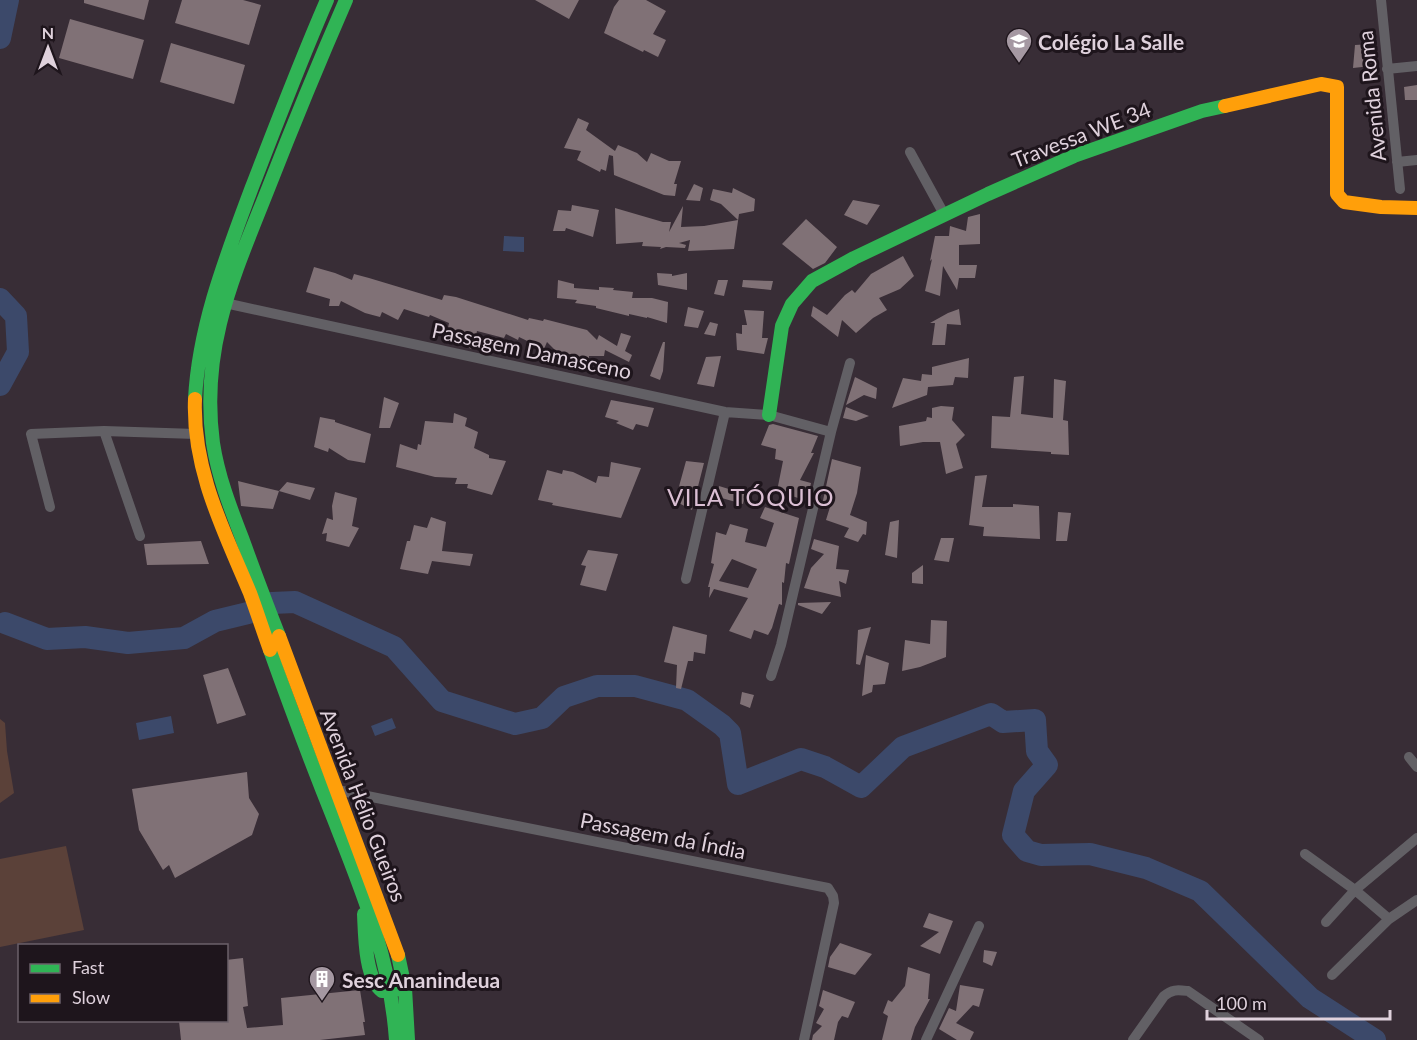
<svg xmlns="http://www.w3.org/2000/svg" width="1417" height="1040" font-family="Lato,sans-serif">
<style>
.green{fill:#5b4139}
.water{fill:#3c496a}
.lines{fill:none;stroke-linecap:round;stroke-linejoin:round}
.river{stroke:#3c496a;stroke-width:22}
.building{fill:#807176;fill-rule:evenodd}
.street{stroke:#626065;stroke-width:10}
.fast{stroke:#30b455;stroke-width:14}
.slow{stroke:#ff9f0a;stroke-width:14}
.labels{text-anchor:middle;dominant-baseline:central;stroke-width:6;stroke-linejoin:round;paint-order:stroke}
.poi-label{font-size:21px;font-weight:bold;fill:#dfd1dc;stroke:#1e151c;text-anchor:start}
.street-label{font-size:21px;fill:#dfd1dc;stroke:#1e151c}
.quarter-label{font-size:24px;letter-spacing:1.5px;fill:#dbbfd4;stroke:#1e151c}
</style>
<rect width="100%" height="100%" fill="#382d36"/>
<path class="green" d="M0 719 5 723 7 751 14 793 0 803Z
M66 846 84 930 0 947V859Z"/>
<path class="water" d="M504 236 524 237V252L503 251Z
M171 716 174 733 139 740 136 723Z
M392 718 396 728 375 736 371 726Z"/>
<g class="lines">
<path class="river" d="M0 38 8 0
M0 299 16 316 18 352 0 385
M5 623 47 639 85 637 128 643 184 638 215 621 248 613 272 603 295 602 394 647 442 701 515 724 542 718 564 697 597 686H635L687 700 722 725 730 733 738 784 801 759 825 767 861 787 903 747 991 714 1003 722 1035 720 1037 751 1047 765 1024 791 1013 835 1027 851 1041 855 1090 854 1146 868 1200 891 1310 998 1375 1040"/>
</g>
<path class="building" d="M84 0H149L144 20 84 3Z
M182 0H243L261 5 249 45 175 23Z
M535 0H579L569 19Z
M619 0H646L666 11 653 34 666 40 658 57 644 50 643 52 604 33 614 7Z
M70 19 144 40 133 79 59 58Z
M171 43 245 65 234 104 160 82Z
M1371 44 1373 53 1371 66 1353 68 1355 45Z
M1417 85V100H1405L1404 87Z
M578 118 589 123 586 130 615 151 618 145 637 153 647 162 651 153 669 161H681L674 184H677L675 196 664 195 614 175 613 156 609 155 606 171 601 169 600 172 577 160 581 151 564 148Z
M694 184 703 188 700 201 686 200Z
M733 188 755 199 754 211 739 214 734 249 688 251 690 240 679 243 686 245 685 248 666 247 660 249 661 247 642 246 643 242 616 244 615 208 663 222H671L669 232 683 206 681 227 704 226 738 220 721 204 710 200 713 189 732 193Z
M853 200 880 205 867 225 844 215Z
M572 205 599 210 593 237 566 228 565 231H553L558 210 571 211Z
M980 214V244L959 245V265H977L975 278H959L957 290 943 266 940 296 925 291 932 259 930 261 935 236H949L950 226 966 231 968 217Z
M806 219 837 247 825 263 813 269 782 244Z
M903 256 914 276 900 289 879 298 887 310 873 318 856 333 842 320 838 337 811 316 813 306 827 315 845 295 852 290 855 293 871 274Z
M314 267 335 273 352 280 354 274 369 278 442 300 444 295 456 297 528 320 529 318 543 321 544 319 587 330 597 340 599 335 617 346 621 333 631 336 625 351 632 355 629 362 605 350 604 356H589V359L556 351 547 342 544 349 519 337 518 340 506 334 504 338 477 331 473 349 469 348 468 334 448 328 449 323 430 315 429 317 404 309 398 320 382 312 380 317 365 313 341 301 339 306H329L330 299 306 292Z
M657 273 672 274V276L687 273V290L658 285Z
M558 280 574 284V288L599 290V287L614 288 613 290 633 292 632 298H652L668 302 667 323 647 317V318L629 314V316L596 308V306L575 303 577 300 557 298Z
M718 280H728L724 296 714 294Z
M743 280 773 281 771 290 742 287Z
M688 307 704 311 698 328 684 326Z
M959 309 961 325 947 324 945 345H932L935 323H930L948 313Z
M744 310 764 311 762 338H768L764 354 737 350 736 333 742 334V325H747Z
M710 322 718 324 715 336 704 334Z
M663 342H665L663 371 660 380 650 376Z
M721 356 714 387 697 384 706 357Z
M969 358 968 378 955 377 953 385 928 387 927 395 892 408 903 378 921 381 922 374 932 375V367Z
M1024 376 1021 414 1053 418 1054 379 1066 381 1063 420 1068 421 1069 455 1051 454V452L991 448 992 416 1010 417 1014 377Z
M855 377 877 388 876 399 864 395 846 405Z
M384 397 399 403 390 428H379Z
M611 400 654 408 648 427 636 424 633 430 616 423 619 421 605 417Z
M941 406 954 407 952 420 965 435 956 444 963 468 946 474 940 442H923L900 446 899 426 926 421 927 417 932 418V408Z
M846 407 869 416 856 421 843 418Z
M454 413 467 418 465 426 478 432 474 448 489 455V458L506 461 492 495 467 488 468 484H455L457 478 435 477 396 467 400 444 417 450 418 444 421 445 425 421 453 423Z
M320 417 335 420V422L371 434 365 463 348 460 329 448 328 452 314 447Z
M773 424 818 436 811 453H814L800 480 811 483 807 501 777 491 783 461 775 459 776 449 761 445 769 425Z
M832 459 861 467 857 493 850 515 867 522 866 535 863 534 858 542 844 537 849 528 826 520 830 507 822 505Z
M686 461 704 463 692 510 675 501Z
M611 462 641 468 621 518 552 505 553 503 538 500 547 470 562 474 563 470 573 472 596 483 598 476 609 477Z
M987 475 982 507H1013V504L1039 506 1040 539 983 536 984 527 969 525 975 476Z
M238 481 279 491 273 509 241 506Z
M287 482 315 488 310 500 279 491Z
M719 486 745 494 743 504 718 497Z
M335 492 357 498 352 526 359 528 349 547 326 541 327 533 322 534 327 518 333 520 332 506Z
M765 507 799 518 789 564 786 563 784 583 782 582V605L779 604 772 628 768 635 754 630 751 639 729 631 748 598 714 589 709 598 710 587H708L714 564 711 563 716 532 726 535 730 524 748 529 745 542 766 547 774 523 760 518ZM732 559 757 569 748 588 719 581Z
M1058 512 1071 513 1067 541H1056Z
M431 517 446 522 442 551 473 554 470 566 432 561 428 574 400 569 407 541H410L414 525 427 528Z
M899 520 897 558 885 555 890 522Z
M941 538H954L949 562 934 560Z
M814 539 839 546 836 569 849 570 846 584 839 581 841 597 804 588 811 568 824 554 811 549Z
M201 541 209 564 147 565 144 544Z
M588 550 618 554 606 591 580 585 586 566 581 565Z
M923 565V584L912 583V573Z
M831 602 822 614 798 605V603Z
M931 620 947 621 946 657 920 667 902 671 905 640 930 644Z
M673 626 707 635 705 654 694 652 693 661H688L681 689 676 688 677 665 664 662Z
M871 627 860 665 856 664 858 630Z
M866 655 889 663 885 684 873 685 872 692 862 696Z
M228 668 246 715 217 724 203 675Z
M742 692 754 695 750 708 740 704Z
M247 772 249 798 259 814 252 835 175 878 169 865 163 870 139 830 132 789Z
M929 913 953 921 940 954 920 946 939 932 923 927Z
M840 943 872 954 855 975 828 967 830 957Z
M984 950 997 952 992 966 983 962Z
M243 958 248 1006 243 1007 247 1028 283 1025 281 998 360 990 365 1022H363L365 1035 320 1040H181L179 1021 226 1020V960Z
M908 967 930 974 928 999H930L915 1027 911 1040H882L888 1016 883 1013 888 1000 892 1002 905 986Z
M960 985 984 989 979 1007 973 1005 956 1023 974 1032 970 1040H957L939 1029 949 1008 956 1011Z
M823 990 855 1002 848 1018 842 1016 838 1022 834 1040H812L813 1035 822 1026 816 1023 824 1009 819 1006Z"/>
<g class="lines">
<path class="street" d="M1381 0 1400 189
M1387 69 1417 66
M910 152 945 216
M1397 162 1417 160
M225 303 725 412 769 415 831 432
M104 431 140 536
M50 507 31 434 104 431 196 434
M686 579 725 412
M771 676 781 645 831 432 850 363
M1409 757 1417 767
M337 790 828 888 833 896 834 903 804 1040
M1305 854 1355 890 1389 919
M1326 922 1355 890 1417 838
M1332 975 1389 919 1417 900
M926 1040 979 926
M1133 1040 1164 996C1172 989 1178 990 1188 991L1259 1040"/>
<path class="fast" d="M195 399C199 325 226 257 252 187 276 125 300 62 327 0
M769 415 782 326 792 304 812 281 854 258 988 194 1074 156 1202 111 1225 106
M279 636C266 603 254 571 242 538 230 507 218 476 213 443 200 347 234 275 268 189 293 125 319 62 346 0
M270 650C290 706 311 762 333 817 363 893 390 957 396 1040
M364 914C365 935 365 979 382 991L399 989
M398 955 405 988 408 1040"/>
<path class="slow" d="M1225 106 1321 84 1337 87V194L1344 202 1381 207 1417 208
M195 399C192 469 224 531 250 593 257 612 263 631 270 650
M279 636 398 955"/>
</g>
<defs>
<g id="school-pin" transform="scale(1.35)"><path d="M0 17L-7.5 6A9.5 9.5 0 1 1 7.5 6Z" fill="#a598a2" stroke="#1e151c"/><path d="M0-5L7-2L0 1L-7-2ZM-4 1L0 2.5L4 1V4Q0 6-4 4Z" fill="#fff"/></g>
<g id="building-pin" transform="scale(1.35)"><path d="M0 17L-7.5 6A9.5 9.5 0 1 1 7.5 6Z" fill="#a598a2" stroke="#1e151c"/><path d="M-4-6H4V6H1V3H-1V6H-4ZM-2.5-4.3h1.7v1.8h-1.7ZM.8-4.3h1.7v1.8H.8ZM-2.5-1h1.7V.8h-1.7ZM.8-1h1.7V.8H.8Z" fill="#fff"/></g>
</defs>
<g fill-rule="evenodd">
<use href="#school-pin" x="1019" y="41"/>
<use href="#building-pin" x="322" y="979"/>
</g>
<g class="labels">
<g class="poi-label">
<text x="1038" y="41">Colégio La Salle</text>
<text x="342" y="979">Sesc Ananindeua</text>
</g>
<g class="street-label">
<text transform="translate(1371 96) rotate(-96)">Avenida Roma</text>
<text transform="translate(1081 134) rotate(-21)">Travessa WE 34</text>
<text transform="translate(532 350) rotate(12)">Passagem Damasceno</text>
<text transform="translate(364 805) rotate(69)">Avenida Hélio Gueiros</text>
<text transform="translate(663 835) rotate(11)">Passagem da Índia</text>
</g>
<g class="quarter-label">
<text x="751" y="496">VILA TÓQUIO</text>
</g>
</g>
<rect x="18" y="944" width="210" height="78" fill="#1e151c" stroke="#6b6069" stroke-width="1.5"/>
<rect x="30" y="964" width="30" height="9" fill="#30b455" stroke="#6b6069" stroke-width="1.5"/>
<text x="72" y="974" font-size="18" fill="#dfd1dc">Fast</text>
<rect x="30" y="994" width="30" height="9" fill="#ff9f0a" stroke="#6b6069" stroke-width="1.5"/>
<text x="72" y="1004" font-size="18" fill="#dfd1dc">Slow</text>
<g transform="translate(48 48)" stroke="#1e151c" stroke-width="4.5" paint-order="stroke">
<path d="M0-4.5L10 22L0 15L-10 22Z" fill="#dfd1dc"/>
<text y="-9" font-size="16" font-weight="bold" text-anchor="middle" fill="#dfd1dc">N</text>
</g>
<path d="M1207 1010v9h183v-9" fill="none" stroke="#dfd1dc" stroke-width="3"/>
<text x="1216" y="1010" font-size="18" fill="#dfd1dc" stroke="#1e151c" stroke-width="4.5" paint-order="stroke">100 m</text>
</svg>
